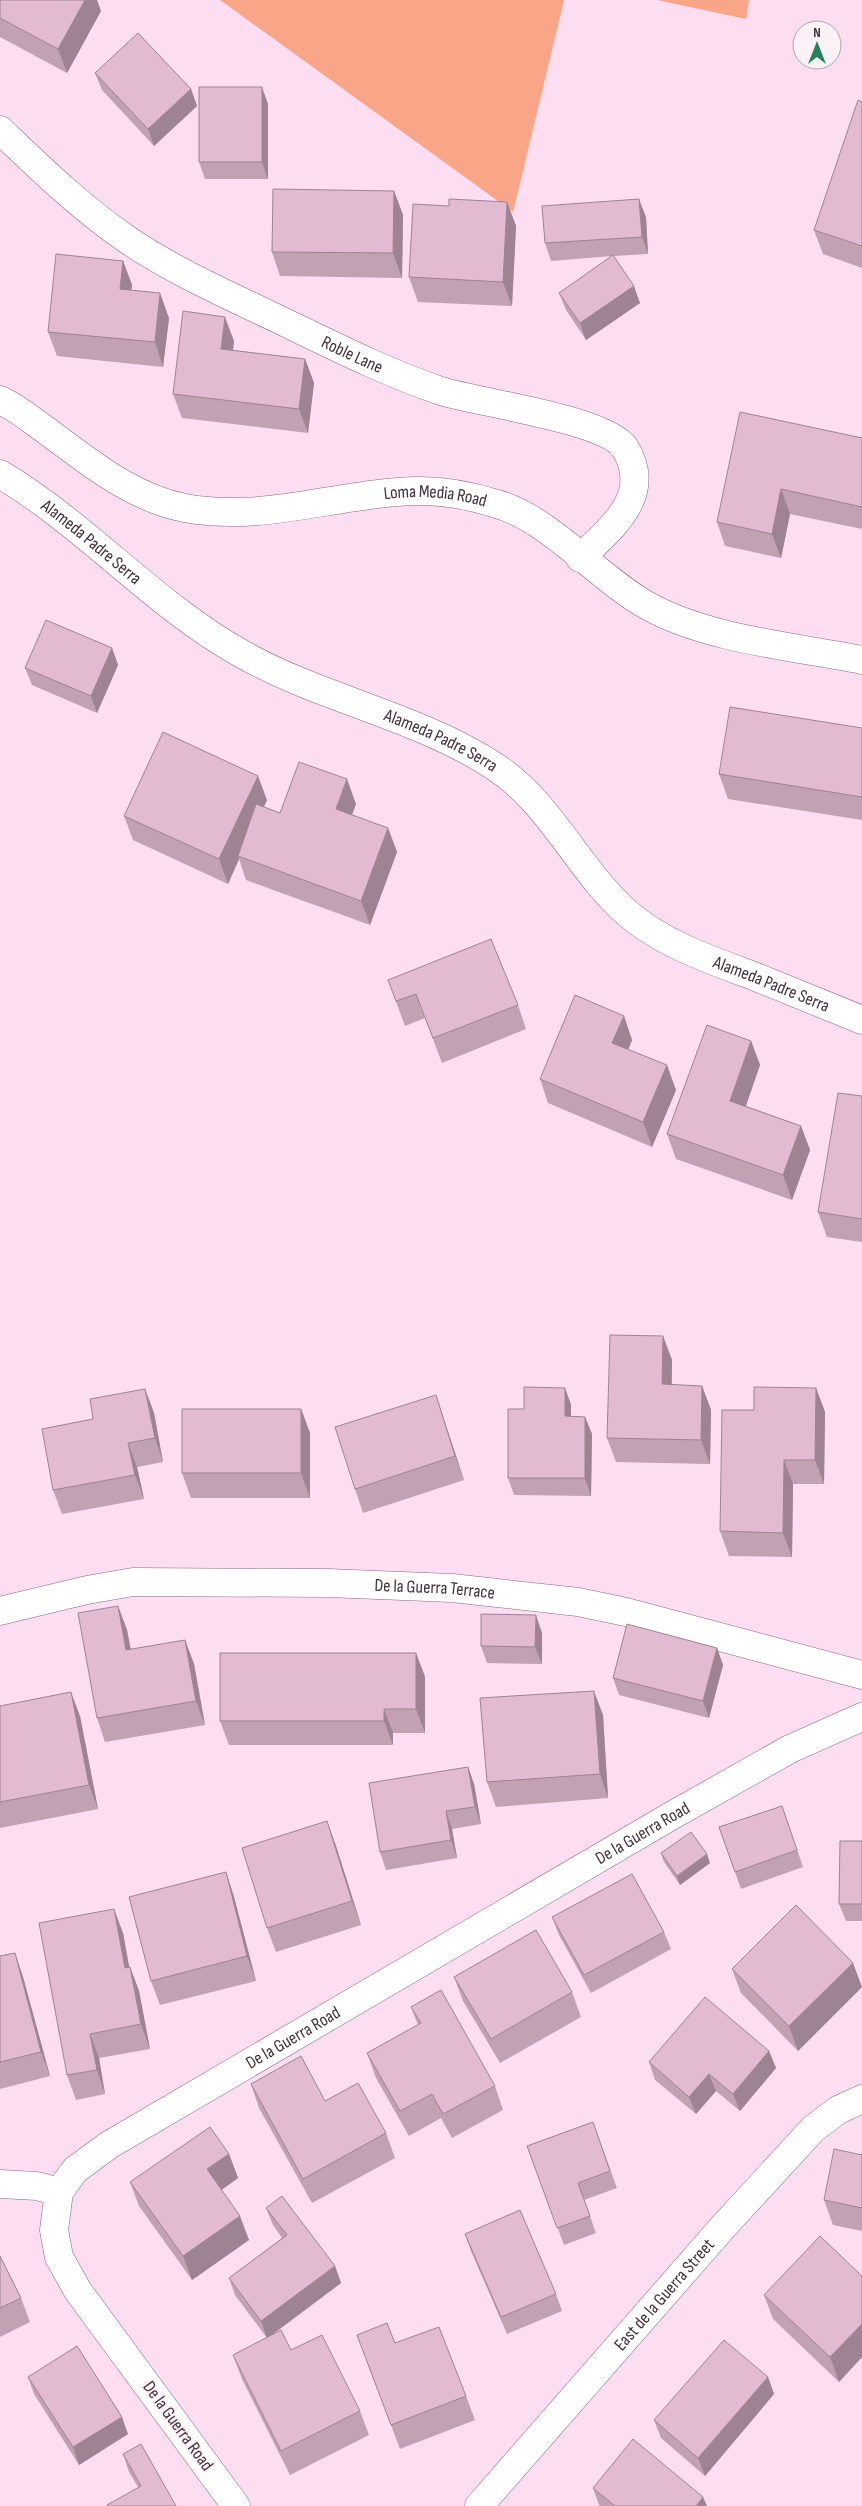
<svg xmlns="http://www.w3.org/2000/svg" width="862" height="2506" font-family="'Sofia Sans Condensed',sans-serif">
<style>
.green{fill:#f9a587}
.lines{fill:none;stroke-linecap:round;stroke-linejoin:round}
.street-casing{stroke:#8a687e;stroke-width:29}
.secondary-casing{stroke:#8a687e;stroke-width:29}
.street{stroke:#fff;stroke-width:28}
.secondary{stroke:#fff;stroke-width:28}
.wall{fill:#c2a1b5}
.shaded-wall{fill:#9e8394}
.building{fill:#e2bbd3;stroke:#9e8394}
.labels{text-anchor:middle;dominant-baseline:central;stroke-width:4.5;stroke-linejoin:round;paint-order:stroke}
.street-label{font-size:18px;fill:#3f3039;stroke:#fbf2f7}
</style>
<rect width="100%" height="100%" fill="#fdddf1"/>
<path class="green" d="M220 0H564L513 212Z
M657 0H749L746 19Z"/>
<g class="lines">
<g class="street-casing">
<g id="street">
<path id="s1" d="M0 130C40 168 80 207 125 238 173 271 226 294 278 319 332 345 385 372 441 391 479 403 606 419 625 448 654 496 611 528 580 558"/>
<path id="s2" d="M0 400C18 408 31 420 47 431 89 462 132 498 185 508 265 523 340 492 419 491 445 491 472 496 497 504 550 519 599 579 648 606 707 639 796 647 862 660"/>
<path id="s3" d="M0 1611 87 1590 133 1582 328 1583 452 1588 578 1602 626 1612 862 1675"/>
<path d="M0 2184 37 2186 59 2192"/>
<path id="s4" d="M236 2506 78 2291 59 2257 54 2230 59 2192 75 2170 109 2145 671 1816 790 1749 862 1717"/>
<path id="s5" d="M479 2506 722 2228 813 2129 838 2110 862 2099"/>
</g>
</g>
<g class="secondary-casing">
<g id="secondary">
<path id="s6" d="M0 474C87 526 154 605 242 654 322 699 417 716 494 766 550 802 577 868 626 912 661 943 708 959 751 975 788 990 825 1005 862 1020"/>
</g>
</g>
<use href="#street" class="street"/>
<use href="#secondary" class="secondary"/>
</g>
<path class="wall" d="M0 0 101 11 67 73 0 37Z
M95 73 191 89 197 106 154 146 102 90Z
M862 102V268L823 254 814 230Z
M268 104V179H205L199 162Z
M394 191 403 215 402 278 280 276 272 252Z
M507 202 516 226 512 306 418 302 409 277 449 206Z
M646 217 648 254 614 256 640 303 586 340 566 310 559 293 612 256 551 261 545 243Z
M123 261 132 285 131 290 169 318 163 367 57 356 48 332Z
M234 341 233 350 305 359 314 383 308 433 182 418 173 394Z
M862 438V529L790 514 781 558 725 546 717 522Z
M112 648 118 665 97 713 32 685 25 668Z
M862 728V820L728 799 719 774Z
M267 800 264 807 280 813 356 804 352 815 388 828 397 852 370 925 246 880 239 859 228 884 133 840 124 816Z
M388 980 518 1005 526 1029 442 1063 425 1018 405 1026Z
M624 1016 632 1040 628 1050 676 1090 652 1147 548 1103 540 1079Z
M751 1041 760 1065 746 1106 801 1126 810 1150 792 1200 676 1159 667 1134Z
M862 1096V1242L827 1237 818 1212Z
M663 1336 672 1360V1385L702 1386 711 1410 710 1464 616 1462 607 1438Z
M565 1388 571 1405V1416L585 1417 592 1434 591 1496 514 1495 508 1478 524 1409Z
M816 1388 825 1412 824 1484H793L792 1557 729 1556 720 1531 754 1410Z
M145 1389 154 1413 163 1462 137 1467 144 1499 62 1514 53 1490Z
M436 1395 464 1480 363 1513 355 1489Z
M301 1409 310 1433V1498H191L182 1473Z
M118 1606 127 1630 131 1649 185 1640 194 1664 205 1725 105 1742 97 1718Z
M542 1633V1664L487 1663 481 1646Z
M717 1648 723 1665 709 1718 619 1695 613 1678Z
M416 1653 425 1677V1733H393V1745H229L220 1721Z
M0 1706 80 1716 98 1809 0 1828Z
M603 1715 608 1798 496 1807 487 1782Z
M468 1767 474 1784 481 1824 452 1829 457 1858 386 1870 380 1852Z
M782 1806 803 1867 741 1889 719 1827Z
M327 1821 336 1846 361 1925 276 1952 267 1928Z
M862 1841V1921H846L839 1904Z
M661 1853 710 1863 680 1885 664 1862Z
M226 1872 234 1897 256 1981 160 2005 151 1981Z
M552 1917 664 1932 671 1949 591 1993 559 1935Z
M123 1933 129 1967H130L139 1991 150 2049 99 2058 105 2094 76 2100 67 2075Z
M15 1953 23 1977 50 2076 0 2089V1956Z
M732 1969 862 1986V1987L798 2051 741 1993Z
M454 1977 572 1992 581 2017 500 2063 463 2001Z
M411 2007 495 2086 503 2110 452 2138 441 2118 409 2136 376 2078 367 2053 418 2025Z
M769 2051 776 2068 740 2111 716 2091 696 2114 655 2080 649 2062Z
M251 2084 325 2101 386 2133 395 2158 312 2203 259 2108Z
M593 2122 617 2188 584 2200 596 2233 564 2245 527 2146Z
M229 2154 238 2178 221 2190 249 2240 192 2280 139 2206 130 2182Z
M862 2155V2231L833 2225 824 2200Z
M266 2208 335 2266 341 2283 271 2336 291 2350 360 2411 369 2435 290 2475 242 2379 233 2355 267 2338 235 2295 229 2278 282 2238 273 2225Z
M465 2234 556 2294 562 2311 507 2334 471 2251Z
M0 2256 21 2298 30 2322 0 2337Z
M862 2276V2357L839 2382 773 2319 764 2295Z
M357 2335 395 2343 466 2396 475 2420 400 2449Z
M28 2377 128 2434 79 2465 34 2394Z
M768 2377 774 2394 705 2476 661 2438 654 2420Z
M123 2454 176 2506 138 2487 129 2472Z
M593 2488 707 2506H600L599 2505Z"/>
<path class="shaded-wall" d="M85 0H97L101 11 67 73 58 49Z
M262 87 268 104V179L262 162Z
M191 89 197 106 154 146 148 129Z
M394 191 403 215 402 278 393 253Z
M639 199 646 217 648 254 642 237Z
M507 202 516 226 512 306 503 282Z
M123 261 132 285 128 313 120 289Z
M634 286 640 303 586 340 580 323Z
M160 293 169 318 163 367 155 342Z
M225 317 234 341 230 373 221 349Z
M305 359 314 383 308 433 299 409Z
M781 489 790 514 781 558 772 534Z
M112 648 118 665 97 713 91 696Z
M258 776 267 800 240 857 238 856 239 859 228 884 219 859Z
M347 779 356 804 345 833 336 809Z
M388 828 397 852 370 925 361 901Z
M624 1016 632 1040 621 1067 612 1043Z
M751 1041 760 1065 739 1125 730 1101Z
M667 1065 676 1090 652 1147 643 1122Z
M801 1126 810 1150 792 1200 783 1175Z
M663 1336 672 1360 671 1409 662 1384Z
M702 1386 711 1410 710 1464 701 1440Z
M565 1388 571 1405V1433L565 1416Z
M816 1388 825 1412 824 1484 815 1460Z
M145 1389 154 1413 163 1462 155 1438Z
M436 1395 444 1420 464 1480 455 1456Z
M301 1409 310 1433V1498L301 1473Z
M585 1417 592 1434 591 1496 585 1478Z
M128 1443 137 1467 144 1499 135 1475Z
M784 1460 793 1484 792 1557 783 1533Z
M118 1606 127 1630 135 1674 126 1650Z
M536 1615 542 1633V1664L535 1647Z
M185 1640 194 1664 205 1725 196 1701Z
M717 1648 723 1665 709 1718 703 1701Z
M416 1653 425 1677V1733L416 1709Z
M594 1691 603 1715 608 1798 600 1774Z
M71 1692 80 1716 98 1809 89 1785Z
M384 1709 393 1733V1745L384 1721Z
M468 1767 474 1784 481 1824 475 1807Z
M446 1811 452 1829 457 1858 451 1840Z
M327 1821 336 1846 361 1925 352 1901Z
M707 1854 710 1863 680 1885 677 1876Z
M226 1872 234 1897 256 1981 247 1956Z
M114 1909 123 1933 134 1993 125 1968Z
M15 1953 23 1977 50 2076 41 2052Z
M853 1963 862 1987 798 2051 789 2026Z
M130 1967 139 1991 150 2049 141 2024Z
M90 2034 99 2058 105 2094 97 2070Z
M769 2051 776 2068 740 2111 733 2094Z
M709 2074 716 2091 696 2114 689 2097Z
M229 2154 238 2178 216 2194 207 2169Z
M240 2216 249 2240 192 2280 183 2256Z
M335 2266 341 2283 267 2338 261 2321Z
M862 2324V2357L839 2382 830 2357Z
M768 2377 774 2394 705 2476 698 2458Z
M122 2417 128 2434 79 2465 73 2447Z
M703 2497 707 2506H696Z"/>
<path class="building" d="M0 0H85L58 49 0 18Z
M138 33 191 89 148 129 95 73Z
M199 87H262V162H199Z
M858 100 862 102V246L814 230Z
M273 189 394 191 393 253 272 252Z
M449 199 507 202 503 282 409 277 413 204 449 206Z
M639 199 642 237 545 243 542 206Z
M56 254 123 261 120 289 160 293 155 342 48 332Z
M613 255 634 286 580 323 559 293Z
M183 311 225 317 221 349 305 359 299 409 173 394Z
M740 412 862 438V507L781 489 772 534 717 522Z
M46 620 112 648 91 696 25 668Z
M730 707 862 728V797L719 774Z
M163 732 258 776 219 859 124 816Z
M299 762 347 779 336 809 388 828 361 901 238 856 256 804 280 813Z
M491 939 518 1005 433 1038 416 994 396 1001 388 980Z
M575 995 624 1016 612 1043 667 1065 643 1122 540 1079Z
M707 1025 751 1041 730 1101 801 1126 783 1175 667 1134Z
M838 1093 862 1096V1219L818 1212Z
M610 1335 663 1336 662 1384 702 1386 701 1440 607 1438Z
M524 1387 565 1388V1416L585 1417V1478H508V1409H524Z
M754 1387 816 1388 815 1460H784L783 1533 720 1531 722 1410H754Z
M145 1389 155 1438 128 1443 135 1475 53 1490 42 1429 93 1419 90 1399Z
M436 1395 455 1456 355 1489 335 1427Z
M182 1409H301V1473H182Z
M118 1606 126 1650 185 1640 196 1701 97 1718 78 1613Z
M481 1614 536 1615 535 1647 481 1646Z
M627 1624 717 1648 703 1701 613 1678Z
M220 1653H416V1709H384V1721H220Z
M594 1691 600 1774 487 1782 480 1698Z
M71 1692 89 1785 0 1802V1706Z
M468 1767 475 1807 446 1811 451 1840 380 1852 369 1783Z
M782 1806 797 1850 735 1872 719 1827Z
M327 1821 352 1901 267 1928 242 1848Z
M691 1832 707 1854 677 1876 661 1853Z
M840 1841H862V1904H839Z
M226 1872 247 1956 151 1981 129 1897Z
M632 1874 664 1932 584 1975 552 1917Z
M796 1905 853 1963 789 2026 732 1969Z
M114 1909 125 1968 130 1967 141 2024 90 2034 97 2070 67 2075 39 1923Z
M536 1930 572 1992 491 2039 454 1977Z
M15 1953 41 2052 0 2062V1956Z
M441 1990 495 2086 443 2114 432 2094 400 2111 367 2053 421 2023 411 2007Z
M705 1997 769 2051 733 2094 709 2074 689 2097 649 2062Z
M301 2056 325 2101 358 2083 386 2133 303 2179 251 2084Z
M593 2122 610 2171 578 2183 590 2216 557 2228 527 2146Z
M210 2127 229 2154 207 2169 240 2216 183 2256 130 2182Z
M834 2149 862 2155V2208L824 2200Z
M282 2196 335 2266 261 2321 229 2278 287 2235 266 2208Z
M520 2210 556 2294 501 2317 465 2234Z
M820 2236 862 2276V2324L830 2357 764 2295Z
M0 2256 21 2298 0 2308Z
M387 2323 395 2343 439 2327 466 2396 391 2425 357 2335Z
M281 2330 291 2350 322 2335 360 2411 281 2451 233 2355Z
M724 2340 768 2377 698 2458 654 2420Z
M77 2346 122 2417 73 2447 28 2377Z
M633 2439 703 2497 696 2506H615L593 2488Z
M141 2444 176 2506H108L107 2505 141 2486 123 2454Z"/>
<g class="labels">
<g class="street-label">
<text stroke="none"><textPath href="#s1" startOffset="421">Roble Lane</textPath></text>
<text stroke="none"><textPath href="#s2" startOffset="468">Loma Media Road</textPath></text>
<text stroke="none"><textPath href="#s6" startOffset="114">Alameda Padre Serra</textPath></text>
<text stroke="none"><textPath href="#s6" startOffset="519">Alameda Padre Serra</textPath></text>
<text stroke="none"><textPath href="#s6" startOffset="939">Alameda Padre Serra</textPath></text>
<text stroke="none"><textPath href="#s3" startOffset="438">De la Guerra Terrace</textPath></text>
<text stroke="none"><textPath href="#s4" startOffset="1059">De la Guerra Road</textPath></text>
<text stroke="none"><textPath href="#s4" startOffset="654">De la Guerra Road</textPath></text>
<text stroke="none"><textPath href="#s5" startOffset="281">East de la Guerra Street</textPath></text>
<text transform="translate(178 2426) rotate(54)">De la Guerra Road</text>
</g>
</g>
<g transform="translate(817 45)"><circle r="24" fill="#fbf2f7" stroke="#b0a4ab"/>
<path d="M0-4L9 19L0 12L-9 19Z" fill="#25835b"/>
<text y="-8" font-size="14" font-weight="bold" text-anchor="middle" fill="#3f3039">N</text>
</g>
</svg>
